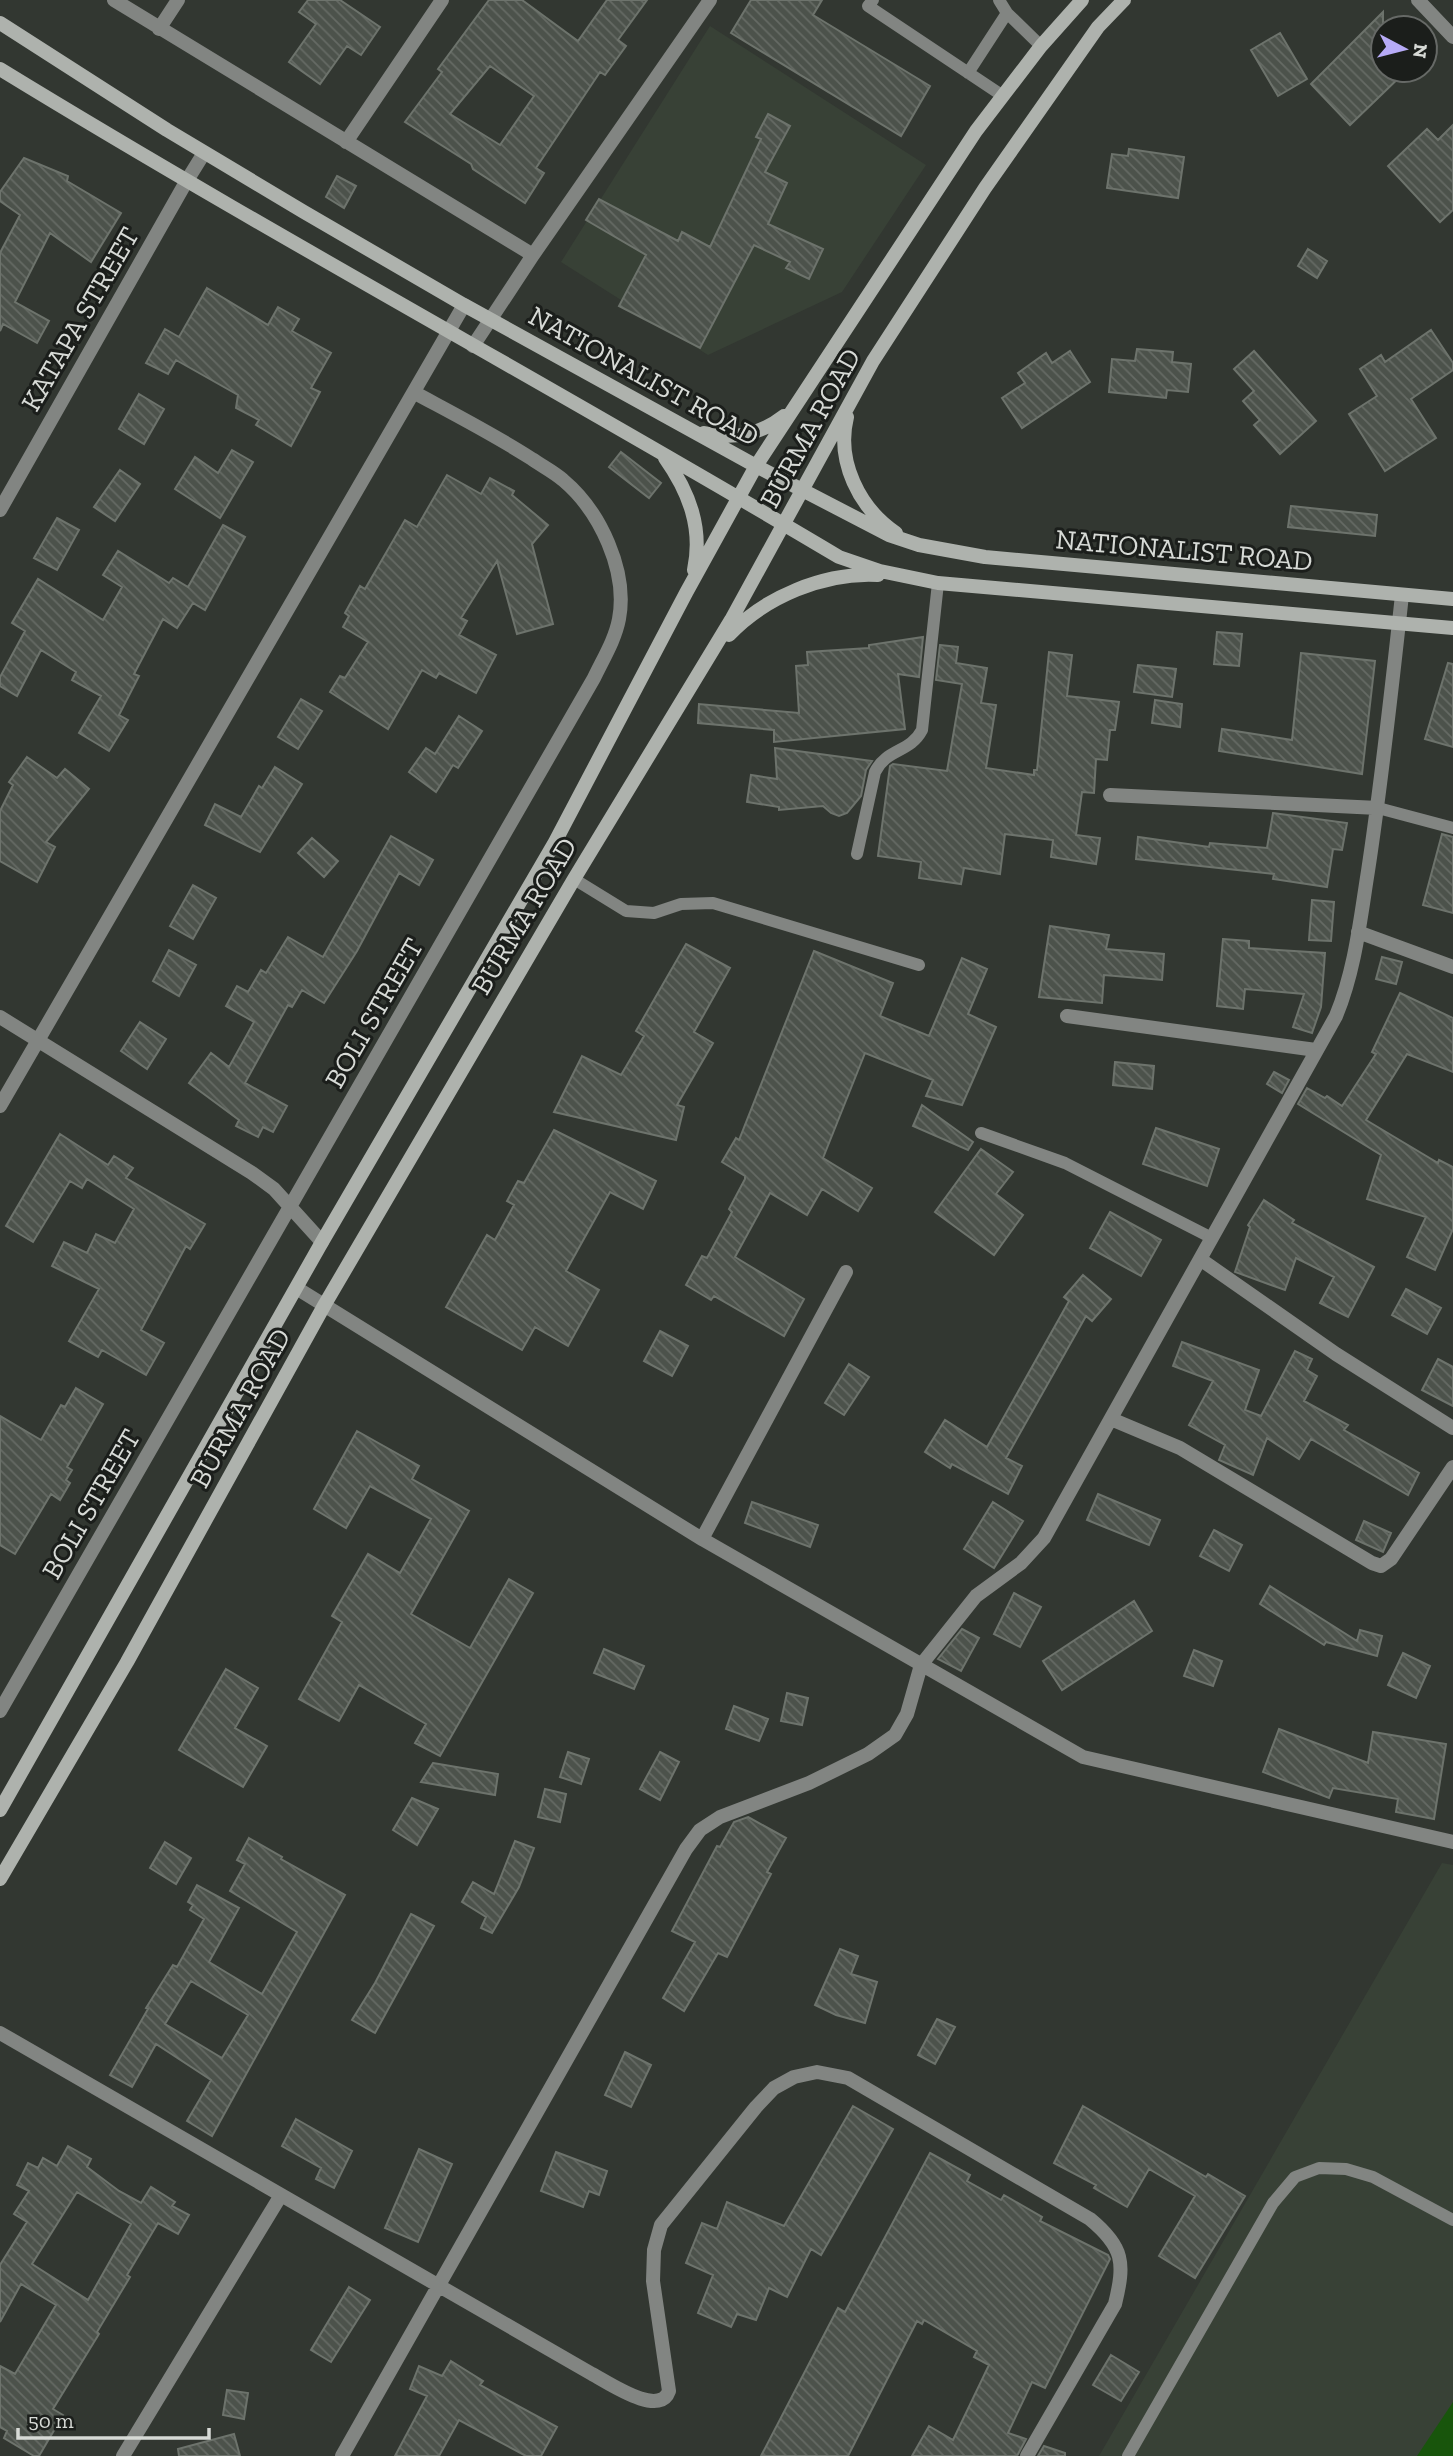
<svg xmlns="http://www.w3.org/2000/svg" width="1453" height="2456" font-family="'Zilla Slab',serif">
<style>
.built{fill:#384136}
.park{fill:#18550c}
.building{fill:url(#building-back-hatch);stroke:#6d736c;stroke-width:2;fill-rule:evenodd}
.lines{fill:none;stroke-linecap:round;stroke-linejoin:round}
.service{stroke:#828582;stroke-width:12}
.minor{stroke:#828582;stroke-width:14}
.secondary{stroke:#aeb2ad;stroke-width:14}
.labels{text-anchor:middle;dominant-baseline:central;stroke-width:6;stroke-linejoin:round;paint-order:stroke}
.street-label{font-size:28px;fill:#d7dad6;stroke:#1b1e1b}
</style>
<defs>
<pattern id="building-back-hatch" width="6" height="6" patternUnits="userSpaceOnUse" patternTransform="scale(1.75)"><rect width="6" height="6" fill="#4c524b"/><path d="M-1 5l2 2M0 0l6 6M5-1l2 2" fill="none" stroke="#656a64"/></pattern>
</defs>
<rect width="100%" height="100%" fill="#323731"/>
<path class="built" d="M710 26 926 165 842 292 708 355 561 262Z
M1442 1863 1453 1865V2456H1099Z"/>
<path class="park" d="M1453 2402V2456H1417Z"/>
<path class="building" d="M308 0H340L380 27 361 55 347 46 320 84 289 62 316 24 299 12Z
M489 0H522L578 41 607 0H647L618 40 626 46 605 75 600 72 536 168 544 173 525 203 473 169 471 164 405 122 442 72 438 69ZM490 66 534 96 500 145 450 114Z
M751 0H822L813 15 930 86 901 136 731 33Z
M1383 12V70H1407L1350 125 1311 84Z
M1280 33 1307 79 1278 96 1251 50Z
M768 114 790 126 765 172 787 183 768 224 823 249 809 279 786 268 790 262 754 245 700 348 619 306 646 255 586 220 599 199 678 241 682 232 710 247 761 139 756 137Z
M1453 125V210L1440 222 1388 166 1427 129 1438 140Z
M1129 149 1184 157 1178 198 1107 188 1112 154 1128 156Z
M24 158 68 176 67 181 121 213 91 262 50 233 15 302 49 321 37 343 3 324 0 331V253L20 215 0 201V192Z
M337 176 356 186 344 208 326 197Z
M1308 249 1327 261 1317 278 1298 266Z
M207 288 268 325 278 307 299 319 292 331 331 353 311 388 320 392 291 446 256 425 259 420 236 408 238 395 176 360 168 374 146 363 165 329 179 337Z
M1431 330 1453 363V370L1411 399 1436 438 1385 471 1349 414 1377 396 1360 369 1381 355 1385 362Z
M1137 349 1173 352 1172 362 1191 364 1188 392 1167 390 1166 398 1109 392 1112 359 1135 361Z
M1070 351 1090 382 1022 428 1002 398 1025 383 1018 373 1046 353 1052 363Z
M1254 351 1316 421 1280 454 1254 425 1260 420 1243 401 1254 391 1234 369Z
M139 394 164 409 144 444 119 429Z
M232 450 253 462 220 518 175 489 195 457 218 473Z
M621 452 661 483 649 498 609 467Z
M120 470 140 484 115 521 94 507Z
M447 475 481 494 490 478 514 491 512 495 548 525 532 544 553 624 517 634 497 561 461 618 467 621 459 635 496 655 476 693 439 673 436 678 422 670 388 729 330 692 340 676 345 678 368 642 343 627 349 616 345 613 360 586 365 589 405 520 417 527Z
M1291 506 1377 515 1375 536 1288 527Z
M57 518 79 530 57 570 34 558Z
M223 525 245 537 205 610 193 603 177 628 163 619 134 674 139 676 119 715 128 720 109 751 79 733 101 696 72 680 76 672 41 650 17 696 0 686V677L25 631 12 623 38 579 103 620 122 587 103 575 118 551 169 583 173 578 188 587Z
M1217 632 1242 634 1239 666 1214 664Z
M923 637 919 677 898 674 905 729 774 742V730L698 723 699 704 799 713 796 666 808 665 807 652 869 648V645Z
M940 645 958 647 956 663 987 668 981 703 996 705 986 768 1034 775V770H1037L1049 652 1072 655 1067 696 1119 702 1115 730H1110L1107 760 1096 759 1094 793 1082 792 1076 835 1100 838 1096 864 1051 857 1053 840 1005 834 1000 874 964 868 961 884 919 878 921 862 878 856 890 766 893 764 947 771 962 684 936 680Z
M1301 653 1375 661 1362 774 1219 751 1222 729 1292 740Z
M1448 663 1453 664V747L1425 739Z
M1138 665 1176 669 1172 697 1134 692Z
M301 699 322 711 298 749 278 737Z
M1155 700 1182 704 1180 727 1152 723Z
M459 716 482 731 458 768 453 765 436 792 409 772 426 748 435 754Z
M775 748 872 761 866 770 861 796 847 813 839 816 831 813 823 806 779 810V807L747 802 751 775 777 779Z
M27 757 57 778 65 769 89 789 46 842 55 847 37 882 0 861V811L13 785 9 782Z
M275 767 302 784 260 852 205 825 215 804 241 817 259 786 262 788Z
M1273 813 1347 823 1342 850 1333 849 1327 887 1273 879 1274 874 1136 859 1138 837 1209 847 1210 843 1267 848Z
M1442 834 1453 837V913L1423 905Z
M391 836 433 860 419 885 399 873 357 951 324 1003 302 990 292 1007 288 1005 245 1083 287 1106 273 1132 263 1127 258 1137 236 1126 239 1120 189 1083 211 1053 229 1067 254 1022 226 1006 237 986 248 992 261 970 266 973 288 937 323 957Z
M312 838 338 861 324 877 298 853Z
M193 885 216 898 193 939 170 926Z
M1312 900 1334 902 1331 941 1309 940Z
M1050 926 1109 935 1106 949 1164 954 1162 980 1104 975 1102 1003 1039 997Z
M1223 939 1249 941V948L1325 953 1321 1007 1312 1033 1293 1027 1304 994 1245 989 1243 1009 1217 1006Z
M686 944 730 968 694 1032 713 1043 677 1105 684 1107 676 1140 554 1112 582 1056 621 1075 644 1036 636 1031Z
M169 950 196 965 179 996 153 981Z
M814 951 893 983 880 1016 929 1036 962 958 987 969 968 1014 996 1027 962 1105 926 1096 933 1080 865 1053 823 1158 872 1188 858 1211 822 1189 807 1215 770 1193 735 1257 804 1299 784 1336 714 1296 711 1300 686 1285 702 1256 707 1258 732 1212 729 1209 745 1179V1176L722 1162 736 1138 739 1140Z
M1382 957 1402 962 1396 984 1376 979Z
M1400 993 1453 1018V1072L1407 1054 1366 1120 1438 1163 1439 1160 1453 1167V1229L1435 1270 1407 1257 1426 1217 1367 1199 1381 1155 1298 1104 1307 1088 1325 1098 1327 1096 1342 1106 1376 1054 1372 1052Z
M140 1022 166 1039 147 1069 121 1051Z
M1115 1062 1154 1066 1152 1089 1113 1085Z
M1274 1072 1289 1080 1282 1093 1267 1084Z
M922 1105 973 1142 968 1150 913 1126Z
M1156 1128 1219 1149 1207 1186 1143 1164Z
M554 1130 656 1181 643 1209 610 1192 566 1271 599 1290 568 1346 535 1327 522 1350 446 1307 487 1235 495 1240 514 1205 507 1201 518 1181 524 1183Z
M60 1134 108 1165 114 1156 133 1168 126 1178 205 1224 190 1249 186 1246 141 1330 164 1343 146 1375 102 1350 98 1357 69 1341 99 1289 52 1266 64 1242 87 1253 96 1234 115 1243 134 1209 87 1179 82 1188 70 1181 33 1242 6 1226Z
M981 1149 1013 1172 996 1194 1023 1215 994 1255 935 1212Z
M1264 1200 1294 1220 1292 1223 1374 1267 1348 1317 1320 1303 1334 1277 1296 1258 1285 1290 1235 1272 1250 1227 1248 1225Z
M1110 1212 1161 1240 1141 1276 1090 1248Z
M1083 1275 1111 1299 1092 1321 1086 1316 1006 1458 1022 1466 1008 1494 952 1464 950 1468 925 1452 945 1420 987 1447 1069 1301 1064 1297Z
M1406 1289 1441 1308 1427 1334 1392 1315Z
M660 1331 688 1346 672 1376 644 1361Z
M1182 1342 1259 1370 1245 1410 1261 1416 1295 1351 1312 1359 1307 1370 1317 1376 1304 1401 1348 1425 1344 1430 1419 1473 1408 1495 1311 1439 1299 1459 1267 1438 1253 1475 1219 1460 1225 1445 1189 1425 1213 1381 1173 1366Z
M1438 1359 1453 1367V1406L1422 1390Z
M849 1364 869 1377 844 1415 825 1403Z
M76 1388 103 1404 67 1467 72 1470 66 1480 70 1483 60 1500 51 1494 15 1554 0 1545V1416L41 1440 61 1405 65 1407Z
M357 1431 419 1466 412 1479 469 1511 411 1614 470 1648 509 1579 533 1593 440 1756 415 1743 426 1724 359 1685 339 1721 299 1699 342 1622 332 1616 368 1554 400 1573 431 1519 370 1486 346 1528 314 1509Z
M1098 1494 1160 1520 1149 1545 1087 1520Z
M752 1502 818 1525 810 1547 745 1523Z
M993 1502 1023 1521 994 1568 964 1549Z
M1364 1521 1391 1533 1383 1552 1356 1540Z
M1214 1530 1242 1545 1229 1571 1200 1556Z
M1270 1586 1357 1641 1360 1630 1382 1636 1377 1656 1326 1642 1324 1645 1260 1604Z
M1014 1593 1041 1607 1020 1647 994 1634Z
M1134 1601 1152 1631 1062 1690 1043 1661Z
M962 1629 979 1638 961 1671 938 1659Z
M604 1649 644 1666 634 1689 594 1673Z
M1194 1650 1222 1661 1213 1686 1184 1676Z
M1403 1653 1430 1666 1416 1698 1388 1685Z
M226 1669 258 1688 235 1728 267 1746 243 1787 179 1750Z
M787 1693 808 1698 802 1725 781 1721Z
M734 1706 768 1719 759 1741 726 1729Z
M1279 1729 1368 1763 1373 1732 1446 1744 1434 1819 1396 1812 1398 1799 1333 1788 1329 1798 1263 1772Z
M568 1752 589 1759 581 1784 560 1777Z
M660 1752 679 1762 660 1800 640 1789Z
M433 1763 498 1774 495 1795 421 1782Z
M545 1789 566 1794 560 1822 538 1817Z
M412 1798 438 1809 417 1845 393 1830Z
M748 1817 786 1838 767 1872 771 1874 727 1957 718 1953 684 2011 663 1998 695 1942 672 1931 717 1846 720 1847 734 1822Z
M249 1838 282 1857 281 1859 345 1895 212 2136 187 2121 211 2080 156 2044 132 2087 110 2075 148 2009 146 2008 173 1965 177 1967 204 1919 190 1910 193 1905 188 1902 197 1885 239 1908 209 1962 262 1994 297 1932 230 1891 245 1864 237 1860ZM191 1981 248 2015 222 2058 165 2024Z
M515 1841 534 1848 519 1887 492 1933 481 1928 486 1917 462 1902 473 1882 494 1894Z
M165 1842 191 1858 176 1884 150 1868Z
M411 1914 434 1926 375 2033 352 2020 375 1983Z
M840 1949 858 1956 851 1974 877 1982 865 2023 836 2015 815 2005Z
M937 2019 955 2027 935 2064 918 2055Z
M625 2052 651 2065 631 2107 605 2095Z
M853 2106 893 2129 821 2255 811 2249 787 2297 769 2288 756 2320 737 2314 731 2327 698 2313 713 2275 686 2263 702 2223 717 2229 727 2202 784 2226Z
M1083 2106 1206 2177 1208 2174 1245 2196 1195 2278 1159 2256 1195 2196 1149 2169 1127 2207 1094 2188 1096 2185 1054 2163Z
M296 2119 352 2151 334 2188 316 2179 321 2168 282 2146Z
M68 2146 91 2159 87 2167 119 2191 141 2203 151 2187 175 2202 172 2206 189 2215 178 2234 158 2223 127 2275 130 2277 97 2332 99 2334 53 2409 63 2415 39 2456H34L4 2438 7 2431 0 2427V2366L15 2374 56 2305 21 2284 0 2322V2265L27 2222 14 2214 29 2191 17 2185 28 2163 38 2168 43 2158 57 2166ZM77 2192 131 2224 88 2300 32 2264Z
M419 2149 452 2164 418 2242 385 2228Z
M556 2152 607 2171 599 2195 589 2191 583 2207 541 2191Z
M930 2153 970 2175 967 2181 1001 2200 1004 2195 1042 2217 1040 2221 1108 2255 1110 2259 1045 2388 1032 2382 1008 2433 1026 2439 1017 2456H912L929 2426 953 2440 989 2365 974 2357 977 2351 924 2320 922 2324 917 2321 848 2456H761L838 2308 845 2312Z
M349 2287 370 2300 331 2362 311 2350Z
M1111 2355 1139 2372 1121 2401 1093 2385Z
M451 2361 483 2381 480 2385 557 2427 541 2456H526L459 2420 439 2456H395L427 2396 410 2389 419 2366 442 2376Z
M227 2390 248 2393 244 2419 223 2415Z
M234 2434 240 2456H179L178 2449Z
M1044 2446 1065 2453V2456H1038Z"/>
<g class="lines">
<path class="service" d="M873 0 868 6 1003 96
M999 0 1007 13 1041 46
M968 73 1007 13
M1378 808 1453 828
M857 854 875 772C887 748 910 753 922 730L938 583
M574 879 626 911 654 913 681 904 713 903 919 965
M981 1133 1065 1163 1212 1238
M1128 2456 1273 2203 1295 2177 1319 2168 1346 2169 1373 2177 1453 2220"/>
<path class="minor" d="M114 0 533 255
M1418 0 1453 37
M159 29 178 0
M346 142 442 0
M473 346 533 255 710 0
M0 510 186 182 204 153
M1110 795 1378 808
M1358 932 1453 967
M1067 1016 1316 1050
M0 1017 252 1173 274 1189 322 1242
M0 1106 464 305
M1200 1259 1336 1354 1453 1428
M298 1289 702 1539 1083 1757 1453 1842
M1111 1419 1180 1448 1372 1563 1381 1566 1391 1559 1453 1467
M702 1539 846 1272
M0 1711 594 678C603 659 615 640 619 619 628 571 600 511 563 480 554 472 542 466 532 459 495 435 454 414 415 393
M0 2033 592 2374C609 2383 660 2418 669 2391L653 2281 654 2250 661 2225 756 2107 774 2088 794 2077 817 2072 848 2078 1090 2219C1124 2247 1125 2263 1115 2304L1027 2456
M123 2456 281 2195
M342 2456 686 1849 700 1830 720 1817 809 1783 868 1754 895 1735 907 1714 921 1665 976 1596 1021 1563 1044 1538 1336 1016C1355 970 1360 921 1368 871 1382 779 1392 687 1402 595"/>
<path class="secondary" d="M0 23 167 130 304 212 464 305 756 466 889 535 919 545 985 557 1453 599
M0 69C276 238 561 391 839 557L880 571 938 583 1453 628
M847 417C836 461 859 508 896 533
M704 433C733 440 761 434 784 416
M665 458C689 492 703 528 694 570
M729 635C765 597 824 572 878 575
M0 1810 322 1242 555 842 686 593 756 466 976 131 1041 46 1082 0
M0 1879 127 1662 325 1304 574 879 731 620 873 361 985 188 1098 27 1124 0"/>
</g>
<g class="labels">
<g class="street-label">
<text transform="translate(80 319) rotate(-60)">KATAPA STREET</text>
<text transform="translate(644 376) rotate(29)">NATIONALIST ROAD</text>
<text transform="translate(810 428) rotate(-61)">BURMA ROAD</text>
<text transform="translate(1184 550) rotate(5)">NATIONALIST ROAD</text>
<text transform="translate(524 916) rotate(-59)">BURMA ROAD</text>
<text transform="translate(374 1013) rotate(-60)">BOLI STREET</text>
<text transform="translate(240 1408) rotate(-61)">BURMA ROAD</text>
<text transform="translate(91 1504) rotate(-60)">BOLI STREET</text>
</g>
</g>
<g transform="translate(1404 49) rotate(97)"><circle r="33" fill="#1b1e1b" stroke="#666966" stroke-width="2"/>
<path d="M0-5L12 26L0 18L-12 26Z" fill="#b7abf7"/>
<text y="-10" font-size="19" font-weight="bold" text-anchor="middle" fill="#d7dad6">N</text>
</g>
<path d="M18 2428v10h191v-10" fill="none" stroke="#d7dad6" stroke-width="3.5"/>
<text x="28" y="2428" font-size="21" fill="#d7dad6" stroke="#1b1e1b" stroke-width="5" paint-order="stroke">50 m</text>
</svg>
